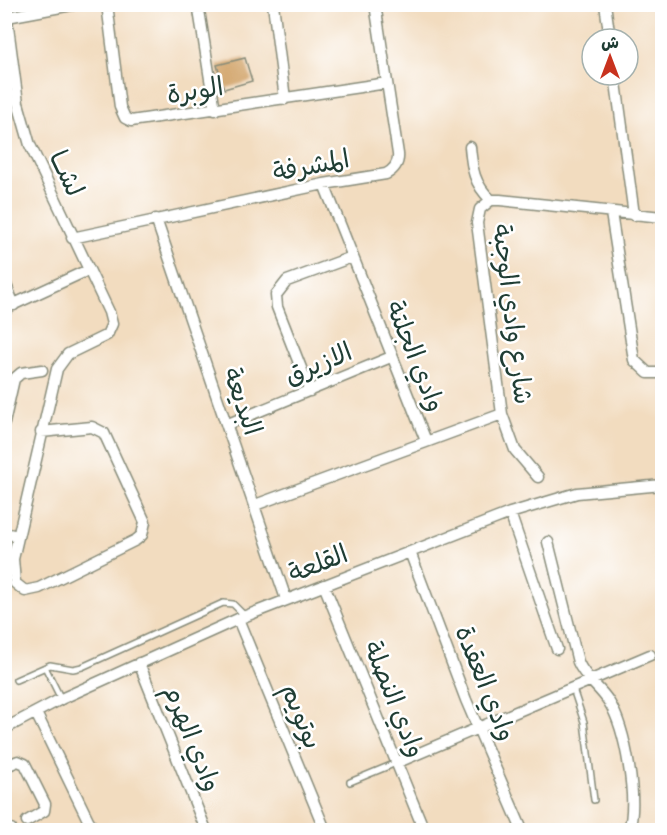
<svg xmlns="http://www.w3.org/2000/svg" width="667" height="835" font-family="Itim,'Playpen Sans Arabic',sans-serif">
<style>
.building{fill:#d2a46a}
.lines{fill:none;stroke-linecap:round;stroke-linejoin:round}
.lane-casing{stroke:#888c7a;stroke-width:8}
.street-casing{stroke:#888c7a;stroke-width:13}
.lane{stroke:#fff;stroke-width:5}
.street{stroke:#fff;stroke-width:10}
.labels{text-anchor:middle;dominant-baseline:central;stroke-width:5;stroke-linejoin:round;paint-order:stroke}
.street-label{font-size:26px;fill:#1f3d34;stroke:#fff}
</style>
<rect width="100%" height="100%" fill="#fff"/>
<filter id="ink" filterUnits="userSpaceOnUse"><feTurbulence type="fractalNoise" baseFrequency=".0167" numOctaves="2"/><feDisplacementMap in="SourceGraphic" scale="12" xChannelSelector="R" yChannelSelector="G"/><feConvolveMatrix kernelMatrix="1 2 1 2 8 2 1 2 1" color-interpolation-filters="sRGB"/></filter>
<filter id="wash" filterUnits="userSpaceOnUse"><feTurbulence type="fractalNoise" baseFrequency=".008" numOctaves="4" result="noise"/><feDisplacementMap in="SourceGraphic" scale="24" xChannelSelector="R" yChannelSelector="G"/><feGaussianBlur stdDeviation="1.35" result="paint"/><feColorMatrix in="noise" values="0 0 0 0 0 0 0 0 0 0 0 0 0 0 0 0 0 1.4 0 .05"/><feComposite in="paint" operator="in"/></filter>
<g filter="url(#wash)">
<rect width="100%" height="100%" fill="#f2dcbf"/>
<g id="blocks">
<path class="building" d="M245 58 252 81 224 89 217 65Z"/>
</g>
</g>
<g filter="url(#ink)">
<use href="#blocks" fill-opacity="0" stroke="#888c7a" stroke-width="1.5"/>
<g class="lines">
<g class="lane-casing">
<path id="lane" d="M45 667 61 699
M16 680 50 665 73 669 82 667 223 603 233 604 245 616
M573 689 584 722 594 800
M350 782 396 763"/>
</g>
<g class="street-casing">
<path id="street" d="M5 4 18 103 30 145 109 312 112 324 107 335 68 354 57 369 13 559 15 583 25 591 39 588 136 540 142 535 145 522 104 433 92 427 41 432
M107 4 120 107 125 118 131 121 387 83
M198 4 215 110
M273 4 285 99
M605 4 610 39
M7 17 77 4
M615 75 634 215
M470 147C472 169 474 184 491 200
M324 184 426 441
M611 213 634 360 648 373H662
M156 219 286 599
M72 238 324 184 386 174C394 170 399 163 398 154L375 4
M4 280 14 305
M4 312 10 306 88 270
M310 391 277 307 276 295 287 281 352 257
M4 423 14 379 21 373 42 370
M228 424 391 357
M538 477 515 450 502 414 477 223 480 209 491 200H500L662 217
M255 505 502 414
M510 513 557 649
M4 533 18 536
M548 542 578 662C585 679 600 687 609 702 626 729 638 800 629 830
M410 552 466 700 522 830
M324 585 424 830
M238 619 325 830
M139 663 206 830
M36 713 93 830
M4 729 61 699 238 619 510 513 577 493 662 485
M396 763 650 655
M4 767 18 761 25 764 45 804 44 811 27 821
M8 830 11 829"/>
</g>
<use href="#lane" class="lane"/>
<use href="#street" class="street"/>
</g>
</g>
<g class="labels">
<g class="street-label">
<text transform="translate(195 90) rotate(-9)">الوبرة</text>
<text transform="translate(311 165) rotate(-11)">المشرفة</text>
<text transform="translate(67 173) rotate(65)">لشــا</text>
<text transform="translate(513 314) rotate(83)">شارع وادي الوجبة</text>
<text transform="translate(416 356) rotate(68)">وادي الجلتة</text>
<text transform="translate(318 363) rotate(-22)">الازيرق</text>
<text transform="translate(243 401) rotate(71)">البديعة</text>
<text transform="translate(318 563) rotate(-21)">القلعة</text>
<text transform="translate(486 683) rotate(68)">وادي العقدة</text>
<text transform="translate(395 699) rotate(68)">وادي النصلة</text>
<text transform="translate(302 716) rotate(68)">بوتويم</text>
<text transform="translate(193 738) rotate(68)">وادي الهرم</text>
</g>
</g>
<rect width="667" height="835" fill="none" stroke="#fff" stroke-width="24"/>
<g transform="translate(610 57)"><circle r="28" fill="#ffffff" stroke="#a5b1ae" stroke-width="1.5"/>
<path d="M0-4.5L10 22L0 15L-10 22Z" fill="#c8321e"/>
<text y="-9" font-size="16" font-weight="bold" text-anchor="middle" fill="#1f3d34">ش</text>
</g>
</svg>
